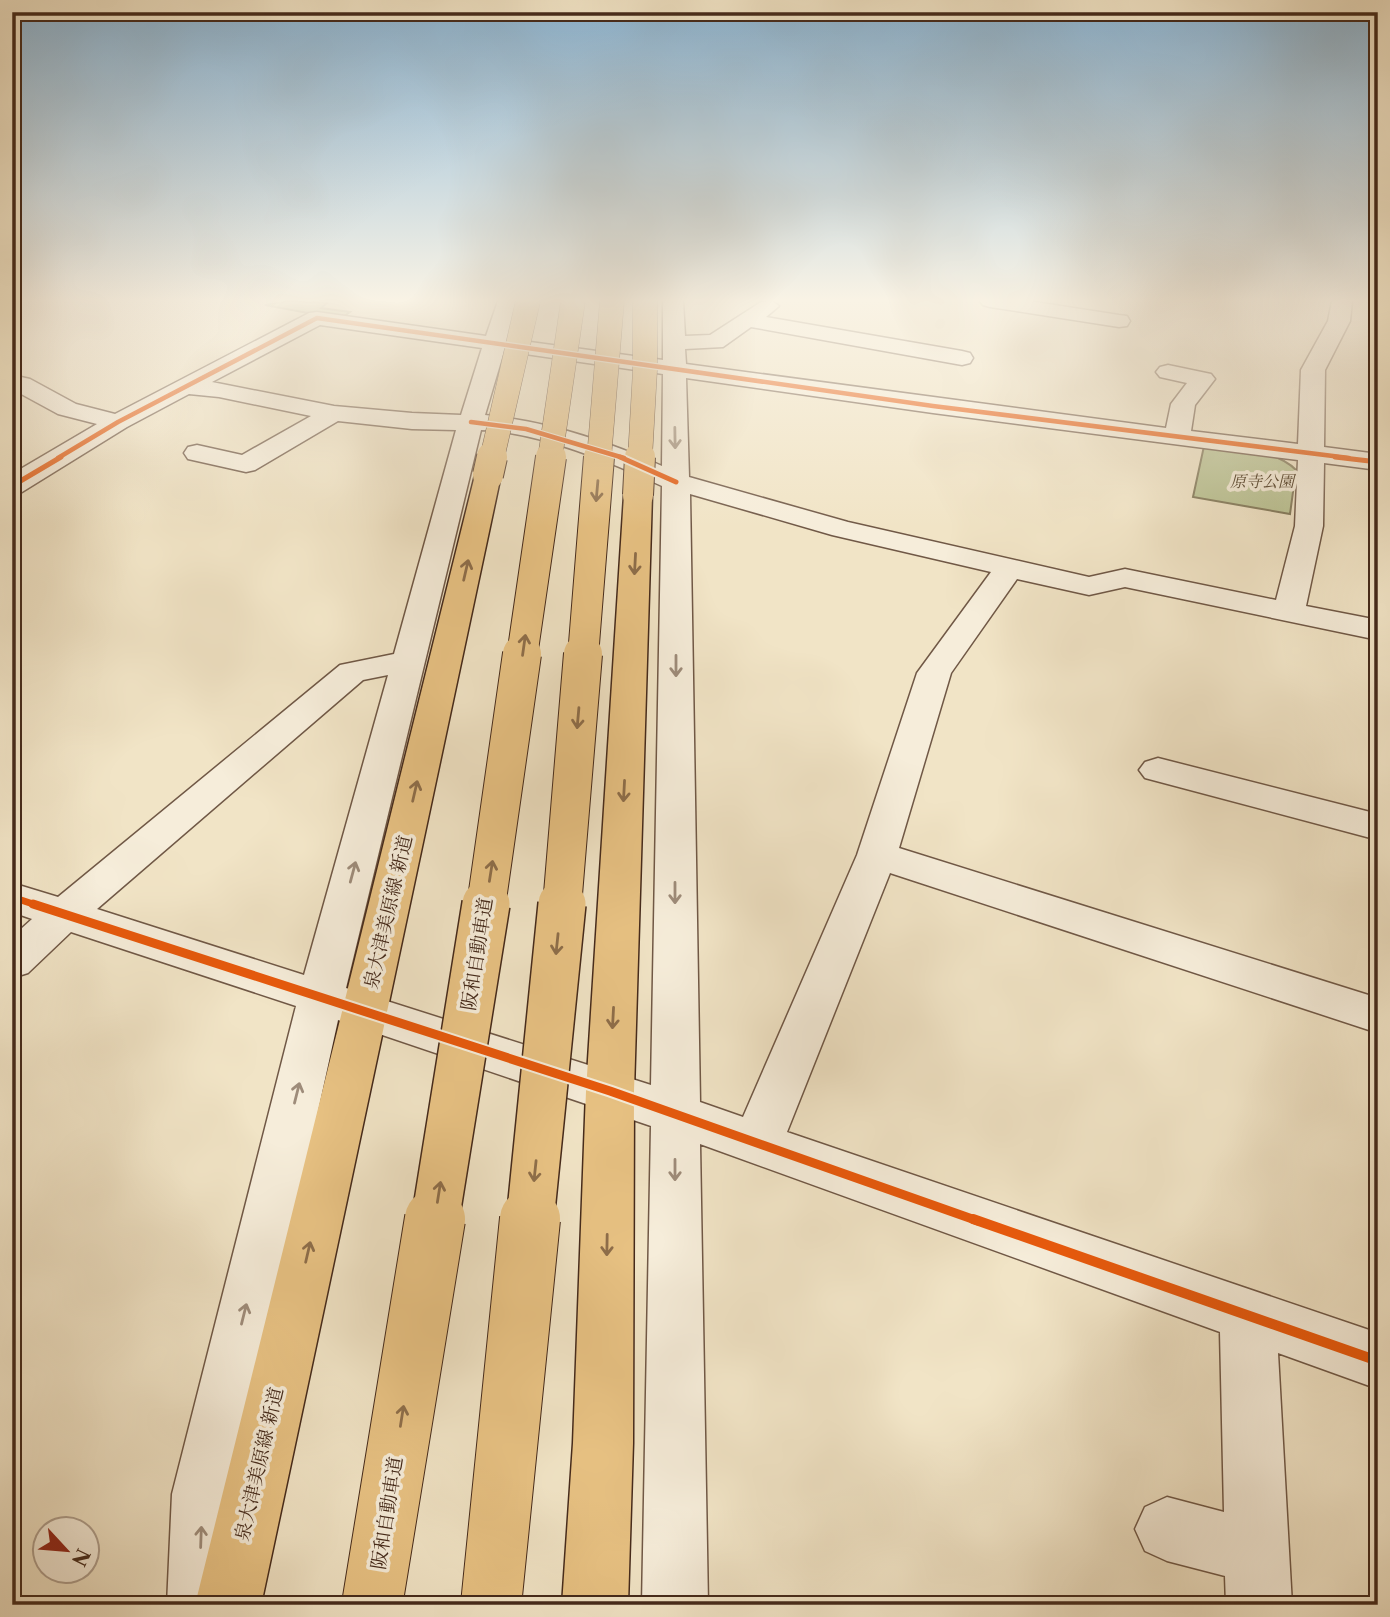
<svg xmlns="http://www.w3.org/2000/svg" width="1390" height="1617" font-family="'Libre Caslon Text','Noto Serif JP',serif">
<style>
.green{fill:#bbc494;stroke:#807758;stroke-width:2}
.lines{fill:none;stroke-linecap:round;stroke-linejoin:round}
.minor-casing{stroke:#705846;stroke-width:3}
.major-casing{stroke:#452a1b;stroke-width:3}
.minor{fill:#f6edda;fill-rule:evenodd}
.major{fill:#e8c283;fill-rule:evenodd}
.major-bridge-far1-casing{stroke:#452a1b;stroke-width:25;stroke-linecap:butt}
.major-bridge-casing{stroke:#452a1b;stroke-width:32;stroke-linecap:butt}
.highway-bridge-far4-casing{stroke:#452a1b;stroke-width:25;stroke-linecap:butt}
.highway-bridge-far3-casing{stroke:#452a1b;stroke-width:32;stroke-linecap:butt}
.highway-bridge-far2-casing{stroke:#452a1b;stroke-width:40;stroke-linecap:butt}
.highway-bridge-far1-casing{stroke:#452a1b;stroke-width:50;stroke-linecap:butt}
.highway-bridge-casing{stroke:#452a1b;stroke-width:62;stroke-linecap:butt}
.major-bridge-far1{stroke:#e8c283;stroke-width:24}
.major-bridge{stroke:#e8c283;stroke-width:30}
.highway-bridge-far4{stroke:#e8c283;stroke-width:24}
.highway-bridge-far3{stroke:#e8c283;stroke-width:30}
.highway-bridge-far2{stroke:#e8c283;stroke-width:38}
.highway-bridge-far1{stroke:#e8c283;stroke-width:47}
.highway-bridge{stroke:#e8c283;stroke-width:60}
.cycleway-far4-casing{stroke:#f6edda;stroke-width:7}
.cycleway-far3-casing{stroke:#f6edda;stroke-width:9}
.cycleway-far2-casing{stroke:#f6edda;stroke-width:11}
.cycleway-far1-casing{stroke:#f6edda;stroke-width:13}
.cycleway-casing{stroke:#f6edda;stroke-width:15}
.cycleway-far4{stroke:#e8590c;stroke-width:4.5}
.cycleway-far3{stroke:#e8590c;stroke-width:5}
.cycleway-far2{stroke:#e8590c;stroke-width:7}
.cycleway-far1{stroke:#e8590c;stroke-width:9}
.cycleway{stroke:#e8590c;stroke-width:10}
.oneway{stroke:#9e8c7a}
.oneway2{stroke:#8e6e4a}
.labels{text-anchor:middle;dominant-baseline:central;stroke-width:7;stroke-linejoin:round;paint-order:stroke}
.far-park-label{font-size:16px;font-style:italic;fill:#625039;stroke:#f6edda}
.street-label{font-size:19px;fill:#452a1b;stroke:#f6edda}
</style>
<rect width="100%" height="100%" fill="#f1e4c6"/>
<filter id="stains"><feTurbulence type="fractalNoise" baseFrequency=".00286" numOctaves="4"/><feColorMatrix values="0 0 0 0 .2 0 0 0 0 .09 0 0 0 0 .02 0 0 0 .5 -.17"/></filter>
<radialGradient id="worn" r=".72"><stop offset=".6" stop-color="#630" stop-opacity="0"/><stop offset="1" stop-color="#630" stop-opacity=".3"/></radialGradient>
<path class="green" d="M288 301 327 303 321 308 350 312 340 319 265 305Z
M1204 446C1233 450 1275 448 1296 470L1290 514 1193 497Z"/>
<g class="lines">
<g class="minor-casing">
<path id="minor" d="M498 301H518L508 339 663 360V301H683L685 336 710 335 761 302 772 301 779 306 766 317 962 351 970 353 973 358 970 363 962 365 751 327 723 347 685 349 686 364 1166 428 1171 404 1187 383 1160 377 1156 372 1160 367 1168 365 1211 374 1215 379 1195 405 1191 431 1298 444 1301 370 1328 321 1332 301H1352L1350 321 1325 370 1324 447 1378 454V470L1324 463 1323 526 1306 606 1378 620V640L1125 587 1089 595 1017 579 951 673 899 848 1378 998V1033L890 873 787 1132 1378 1333V1389L1278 1353 1292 1605H1226L1225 1576 1167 1561 1145 1551 1135 1529 1145 1507 1167 1497 1224 1512 1220 1332 700 1144 708 1605H642L651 1126 338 1020 234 1494 233 1605H167L172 1494 296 1006 71 932 28 973 12 978V937L32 919 12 912V883L58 897 340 665 394 654 456 430 412 429 338 421 255 470 246 472 188 459 184 453 188 447 197 445 242 455 311 416 219 397 189 394 127 427 22 492 12 494V474L97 424 58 414 12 389V375L30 379 76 404 115 414 309 313 317 312 486 336ZM320 325 482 348 461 415 412 413 334 406 212 382ZM504 351 663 374 662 466C608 441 545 421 485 415ZM686 378 933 413 1298 460 1295 526 1276 600 1125 569 1089 577 848 522 689 477ZM481 430C539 432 611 462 662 486L651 1085 346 988ZM690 494 832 535 991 572 917 673 857 855 743 1117 700 1102ZM388 675 304 975 97 909 363 680Z
M980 301H1029L1119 315 1127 316 1130 321 1127 326 1119 327 990 307 983 305Z
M1158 758 1378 814V840L1145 778 1139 770 1145 762Z"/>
</g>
<g class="major-casing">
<path id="major" d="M488 467 498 469 501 475 261 1605H195L475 475 478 469Z
M638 487 648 489 652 495 634 1091 633 1443 628 1605H562L573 1443 586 1091 624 495 628 489Z"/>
</g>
<use href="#minor" class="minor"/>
<use href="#major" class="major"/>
<g class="major-bridge-far1-casing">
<path id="major-bridge-far1" d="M492 458 528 301
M640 458 645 370V301"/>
</g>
<g class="major-bridge-casing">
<path id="major-bridge" d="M488 475 492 457
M638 495 640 457"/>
</g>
<g class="highway-bridge-far4-casing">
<path id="highway-bridge-far4" d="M550 458 573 301
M599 458 612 301"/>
</g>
<g class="highway-bridge-far3-casing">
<path id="highway-bridge-far3" d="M522 656 551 457
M583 656 599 457"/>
</g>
<g class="highway-bridge-far2-casing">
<path id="highway-bridge-far2" d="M486 906 522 654
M562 906 583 654"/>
</g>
<g class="highway-bridge-far1-casing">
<path id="highway-bridge-far1" d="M435 1221 486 904
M530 1221 562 904"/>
</g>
<g class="highway-bridge-casing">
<path id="highway-bridge" d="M372 1605 435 1219
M491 1605 530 1219"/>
</g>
<use href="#major-bridge-far1" class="major-bridge-far1"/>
<use href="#major-bridge" class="major-bridge"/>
<use href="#highway-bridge-far4" class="highway-bridge-far4"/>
<use href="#highway-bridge-far3" class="highway-bridge-far3"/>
<use href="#highway-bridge-far2" class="highway-bridge-far2"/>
<use href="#highway-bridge-far1" class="highway-bridge-far1"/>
<use href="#highway-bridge" class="highway-bridge"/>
<g class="cycleway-far4-casing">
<path id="cycleway-far4" d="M471 422 526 429 624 458
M58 458 118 422 317 318 933 406 1349 458"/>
</g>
<g class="cycleway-far3-casing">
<path id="cycleway-far3" d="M620 457 676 482
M1335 457 1378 462
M12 486 61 457"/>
</g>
<g class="cycleway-far2-casing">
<path id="cycleway-far2" d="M12 897 39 906"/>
</g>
<g class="cycleway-far1-casing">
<path id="cycleway-far1" d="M33 904 610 1091 978 1221"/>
</g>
<g class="cycleway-casing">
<path id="cycleway" d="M973 1219 1378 1361"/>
</g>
<use href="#cycleway-far4" class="cycleway-far4"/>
<use href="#cycleway-far3" class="cycleway-far3"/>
<use href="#cycleway-far2" class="cycleway-far2"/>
<use href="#cycleway-far1" class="cycleway-far1"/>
<use href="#cycleway" class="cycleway"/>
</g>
<defs><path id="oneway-shaft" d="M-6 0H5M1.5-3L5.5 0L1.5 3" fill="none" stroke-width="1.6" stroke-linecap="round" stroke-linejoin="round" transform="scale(1.75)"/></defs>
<g class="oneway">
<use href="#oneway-shaft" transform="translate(675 438) rotate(89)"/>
<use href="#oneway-shaft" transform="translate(676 666) rotate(90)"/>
<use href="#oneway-shaft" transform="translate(353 872) rotate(-75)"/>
<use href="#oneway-shaft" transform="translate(675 893) rotate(90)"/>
<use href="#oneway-shaft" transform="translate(297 1093) rotate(-76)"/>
<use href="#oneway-shaft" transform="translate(675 1170) rotate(90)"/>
<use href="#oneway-shaft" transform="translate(244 1314) rotate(-76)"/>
<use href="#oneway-shaft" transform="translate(201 1537) rotate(-88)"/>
</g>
<g class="oneway2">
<use href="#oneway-shaft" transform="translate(597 491) rotate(95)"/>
<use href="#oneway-shaft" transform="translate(635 564) rotate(93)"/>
<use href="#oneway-shaft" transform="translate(466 570) rotate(-77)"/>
<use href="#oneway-shaft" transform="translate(524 645) rotate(-82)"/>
<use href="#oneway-shaft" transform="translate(578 718) rotate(95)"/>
<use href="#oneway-shaft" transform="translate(415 791) rotate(-77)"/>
<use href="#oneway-shaft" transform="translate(624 791) rotate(93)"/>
<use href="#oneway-shaft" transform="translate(491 871) rotate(-81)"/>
<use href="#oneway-shaft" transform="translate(557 944) rotate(96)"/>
<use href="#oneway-shaft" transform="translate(613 1018) rotate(93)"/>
<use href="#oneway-shaft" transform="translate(535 1171) rotate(96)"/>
<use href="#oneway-shaft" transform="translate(439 1192) rotate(-81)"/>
<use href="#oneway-shaft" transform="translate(607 1245) rotate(91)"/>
<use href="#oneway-shaft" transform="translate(308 1252) rotate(-77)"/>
<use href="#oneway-shaft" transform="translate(402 1416) rotate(-81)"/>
</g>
<linearGradient id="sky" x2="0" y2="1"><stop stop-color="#8bb7d8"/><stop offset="0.57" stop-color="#f9f3e5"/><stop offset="1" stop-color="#f9f3e5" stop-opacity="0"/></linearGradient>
<rect width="1390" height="527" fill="url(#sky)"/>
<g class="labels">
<g class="far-park-label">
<text x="1262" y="481">原寺公園</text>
</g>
<g class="street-label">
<text transform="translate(388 912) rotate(-77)">泉大津美原線 新道</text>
<text transform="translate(477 954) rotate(-81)">阪和自動車道</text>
<text transform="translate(259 1464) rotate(-77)">泉大津美原線 新道</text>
<text transform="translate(387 1513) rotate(-81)">阪和自動車道</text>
</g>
</g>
<rect width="1390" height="1617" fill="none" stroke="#f1e4c6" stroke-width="42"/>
<rect x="14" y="14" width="1362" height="1589" fill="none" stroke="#452a1b" stroke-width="3.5"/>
<rect x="21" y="21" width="1348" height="1575" fill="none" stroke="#452a1b" stroke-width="2"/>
<g transform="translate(66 1550) rotate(116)"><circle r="33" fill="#f6edda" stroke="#af9f8e" stroke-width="2"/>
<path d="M0-5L12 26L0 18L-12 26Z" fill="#8f2418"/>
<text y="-10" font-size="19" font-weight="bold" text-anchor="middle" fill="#452a1b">N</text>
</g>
<rect width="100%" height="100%" filter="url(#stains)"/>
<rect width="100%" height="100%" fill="url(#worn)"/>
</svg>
